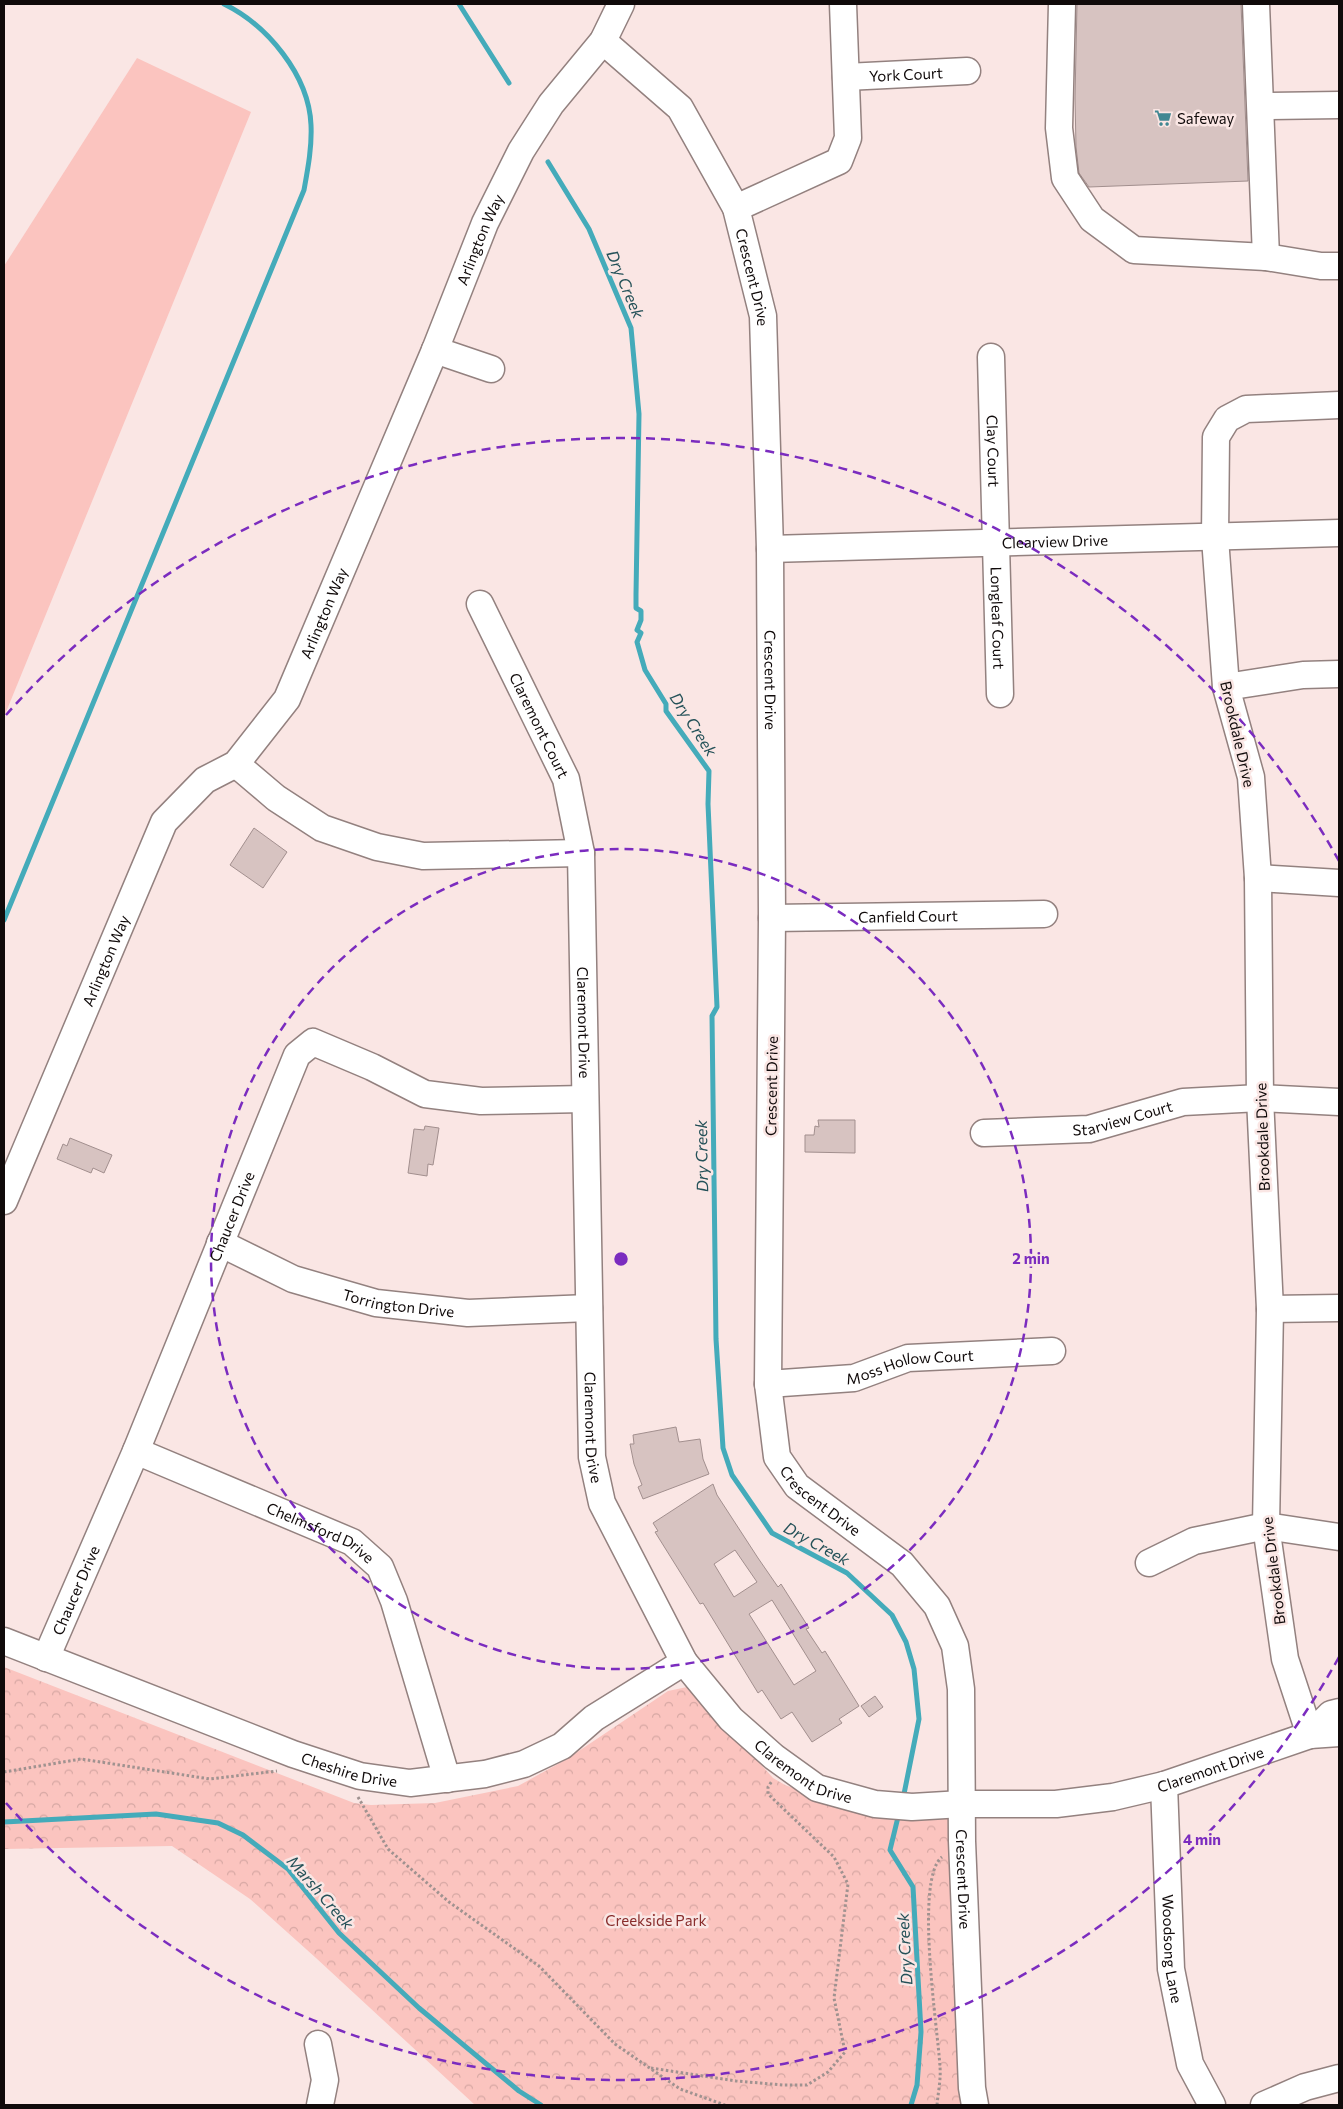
<svg xmlns="http://www.w3.org/2000/svg" width="1343" height="2109" font-family="Commissioner,sans-serif">
<style>
.grass{fill:#fbc4bf}
.park{fill:url(#park-crowns)}
.lines{fill:none;stroke-linecap:round;stroke-linejoin:round}
.stream{stroke:#44abba;stroke-width:5}
.building{fill:#d7c3c1;stroke:#a28f8e;fill-rule:evenodd}
.minor-casing{stroke:#93817f;stroke-width:29}
.path{stroke:#a09290;stroke-width:3;stroke-dasharray:2.5 2.5;stroke-linecap:butt}
.minor{stroke:#fff;stroke-width:26}
.ring{fill:none;stroke:#7b2cbf;stroke-width:2.5;stroke-dasharray:9 6}
.labels{text-anchor:middle;dominant-baseline:central;stroke-width:5;stroke-linejoin:round;paint-order:stroke}
.street-label{font-size:15px;fill:#100a0a;stroke:#fae6e4}
.poi-label{font-size:15px;fill:#100a0a;stroke:#fae6e4;text-anchor:start}
.park-label{font-size:15px;fill:#892d2c;stroke:#fae6e4}
.water-label{font-size:16px;font-style:italic;fill:#245158;stroke:#fae6e4}
.centre{fill:#7b2cbf;stroke:#fae6e4;stroke-width:2.5}
.ring-label{font-size:15px;text-anchor:middle;font-weight:bold;fill:#7b2cbf;stroke:#fae6e4;stroke-width:5;stroke-linejoin:round;paint-order:stroke}
</style>
<defs>
<pattern id="park-crowns" width="20" height="18" patternUnits="userSpaceOnUse" patternTransform="scale(1.25)"><rect width="20" height="18" fill="#fbc4bf"/><path d="M2 6a3 3 0 1 1 6 0M12 15a3 3 0 1 1 6 0" fill="none" stroke="#d6a7a3"/></pattern>
</defs>
<rect width="100%" height="100%" fill="#fae6e4"/>
<path class="grass" d="M137 58 251 112 4 717V266Z"/>
<path class="park" d="M4 1667 354 1803 371 1805 435 1803 518 1786 567 1759 668 1691 687 1687 698 1695 773 1778 785 1785 871 1817 958 1813 956 2030 964 2105H475L316 1958 250 1899 172 1846 4 1849Z"/>
<g class="lines">
<path class="stream" d="M459 4 509 83
M548 162 589 229 631 328 639 414 636 595V608L641 611V620L637 630 641 633 637 642 645 670 666 704V711L709 771 708 804 717 1007 712 1016 716 1339 723 1448 732 1475 772 1533 847 1573 892 1615 906 1642 914 1669 919 1719 903 1799
M4 920 304 190C308 168 312 147 311 125 309 75 267 25 224 4
M899 1813 890 1850 913 1887 921 2032 917 2085 911 2105
M4 1822 156 1814 218 1823 243 1835 288 1869 339 1933 419 2008 519 2091 541 2105"/>
</g>
<path class="building" d="M1077 4H1241L1248 181 1089 187 1079 173 1076 147 1075 98Z
M254 828 287 852 263 888 230 865Z
M818 1120H855V1153L805 1152V1135H814L815 1126 819 1127Z
M425 1126 439 1128 433 1165 428 1164 427 1176 408 1173 414 1129 424 1130Z
M70 1138 112 1155 104 1173 93 1168 91 1173 57 1159 63 1144 67 1146Z
M676 1427 679 1442 700 1439 703 1459 709 1474 643 1499 638 1487 642 1485 634 1464 630 1444H634L633 1435Z
M713 1484 717 1495 758 1558 778 1587 781 1584 809 1628 806 1629 822 1653 825 1651 859 1706 839 1719 842 1723 812 1742 792 1712 781 1719 762 1690 758 1693 703 1603 700 1604 655 1532 658 1531 653 1523ZM735 1550 757 1582 734 1597 714 1564ZM772 1600 816 1671 794 1685 749 1614Z
M875 1696 883 1707 869 1717 861 1706Z"/>
<g class="lines">
<g class="minor-casing">
<g id="minor">
<path d="M1062 4 1059 128 1065 178 1092 219 1134 250 1266 257 1321 266H1339"/>
<path d="M1256 4 1266 257"/>
<path id="s1" d="M603 41 680 108 736 208 763 316 770 549 772 918 768 1384 777 1457 797 1486 902 1564 937 1606 955 1646 961 1689 962 1841 972 2088 975 2105"/>
<path id="s2" d="M846 77 967 71"/>
<path d="M1261 106 1339 105"/>
<path d="M736 208 839 161 848 138 843 4"/>
<path d="M435 350 491 369"/>
<path id="s3" d="M991 357 1000 694"/>
<path id="s4" d="M770 549 1339 533"/>
<path id="s5" d="M480 604 566 779 581 853 592 1457 602 1503 684 1662 731 1719 774 1757 817 1788 875 1804 912 1807 962 1804H1056L1113 1797 1164 1785 1310 1735 1339 1733"/>
<path d="M1226 687 1303 675 1339 674"/>
<path d="M236 764 276 798 322 828 377 847 423 856 581 853"/>
<path d="M1258 878 1339 883"/>
<path id="s6" d="M772 918 1044 914"/>
<path id="s7" d="M984 1133 1089 1129 1183 1102 1260 1098 1339 1102"/>
<path id="s8" d="M4 1201 164 822 205 780 236 764 287 699 435 350 485 223 521 151 551 104 603 41 621 4"/>
<path id="s9" d="M220 1243 293 1279 376 1303 468 1313 589 1308"/>
<path d="M1270 1309 1339 1308"/>
<path id="s10" d="M768 1384 854 1378 908 1358 1052 1351"/>
<path id="s11" d="M136 1451 352 1542 380 1567 394 1601 447 1779"/>
<path d="M1149 1563 1194 1541 1266 1526 1339 1537"/>
<path id="s12" d="M4 1641 293 1754 360 1776 410 1783 485 1774 524 1764 562 1746 594 1718 684 1662"/>
<path id="s13" d="M46 1658 136 1451 297 1055 313 1042 372 1067 425 1094 481 1101 585 1099"/>
<path d="M1310 1735 1285 1659 1266 1526 1270 1309 1260 1098 1258 878 1251 777 1226 687 1215 538 1216 437 1227 419 1246 409 1339 405"/>
<path d="M1310 1735 1331 1714 1339 1712"/>
<path id="s14" d="M1164 1785 1171 1969 1190 2064 1212 2105"/>
<path d="M318 2044 325 2080 320 2105"/>
<path d="M1264 2105 1305 2087 1339 2078"/>
</g>
</g>
<path class="path" d="M4 1772 81 1759 210 1779 277 1771
M358 1797 388 1849 449 1902 539 1966 615 2044 680 2089 725 2105
M651 2068 736 2081 783 2085H807L828 2072 845 2052 834 1998 848 1884 834 1857 768 1794V1787L772 1781
M937 2105C938 2093 941 2080 940 2067 938 2030 914 1879 942 1857"/>
<use href="#minor" class="minor"/>
</g>
<g class="ring">
<circle cx="621" cy="1259" r="410"/>
<path d="M1339 1657A821 821 0 0 1 6 1803M6 715A821 821 0 0 1 1339 861"/>
</g>
<defs>
<g id="supermarket-bare" transform="scale(1.35)"><path d="M-6-5.5h2.5l.6 2H6L4.5 2H-2.5L-4.4-4H-6ZM-1.5 3.2a1.3 1.3 0 1 0 .1 0ZM3 3.2a1.3 1.3 0 1 0 .1 0Z" fill="#418792" stroke="#fae6e4" stroke-width="2.5" paint-order="stroke"/></g>
</defs>
<g fill-rule="evenodd">
<use href="#supermarket-bare" x="1163" y="118"/>
</g>
<g class="labels">
<g class="street-label">
<text stroke="none"><textPath href="#s2" startOffset="60">York Court</textPath></text>
<text stroke="none"><textPath href="#s8" startOffset="1086">Arlington Way</textPath></text>
<text stroke="none"><textPath href="#s1" startOffset="288">Crescent Drive</textPath></text>
<text stroke="none"><textPath href="#s3" startOffset="94">Clay Court</textPath></text>
<text stroke="none"><textPath href="#s4" startOffset="285">Clearview Drive</textPath></text>
<text stroke="none"><textPath href="#s8" startOffset="681">Arlington Way</textPath></text>
<text stroke="none"><textPath href="#s3" startOffset="261">Longleaf Court</textPath></text>
<text stroke="none"><textPath href="#s1" startOffset="692">Crescent Drive</textPath></text>
<text stroke="none"><textPath href="#s5" startOffset="135">Claremont Court</textPath></text>
<text transform="translate(1238 734) rotate(77)">Brookdale Drive</text>
<text stroke="none"><textPath href="#s6" startOffset="136">Canfield Court</textPath></text>
<text stroke="none"><textPath href="#s8" startOffset="261">Arlington Way</textPath></text>
<text stroke="none"><textPath href="#s5" startOffset="440">Claremont Drive</textPath></text>
<text transform="translate(771 1086) rotate(-89)">Crescent Drive</text>
<text stroke="none"><textPath href="#s7" startOffset="140">Starview Court</textPath></text>
<text transform="translate(1262 1137) rotate(-92)">Brookdale Drive</text>
<text stroke="none"><textPath href="#s13" startOffset="479">Chaucer Drive</textPath></text>
<text stroke="none"><textPath href="#s9" startOffset="190">Torrington Drive</textPath></text>
<text stroke="none"><textPath href="#s10" startOffset="144">Moss Hollow Court</textPath></text>
<text stroke="none"><textPath href="#s5" startOffset="845">Claremont Drive</textPath></text>
<text stroke="none"><textPath href="#s1" startOffset="1532">Crescent Drive</textPath></text>
<text stroke="none"><textPath href="#s11" startOffset="202">Chelmsford Drive</textPath></text>
<text transform="translate(1273 1571) rotate(-97)">Brookdale Drive</text>
<text stroke="none"><textPath href="#s13" startOffset="74">Chaucer Drive</textPath></text>
<text stroke="none"><textPath href="#s12" startOffset="369">Cheshire Drive</textPath></text>
<text stroke="none"><textPath href="#s5" startOffset="1265">Claremont Drive</textPath></text>
<text stroke="none"><textPath href="#s5" startOffset="1685">Claremont Drive</textPath></text>
<text stroke="none"><textPath href="#s1" startOffset="1968">Crescent Drive</textPath></text>
<text stroke="none"><textPath href="#s14" startOffset="164">Woodsong Lane</textPath></text>
</g>
<g class="poi-label">
<text x="1177" y="118">Safeway</text>
</g>
<g class="park-label">
<text x="656" y="1920">Creekside Park</text>
</g>
<g class="water-label">
<text transform="translate(626 284) rotate(67)">Dry Creek</text>
<text transform="translate(694 724) rotate(57)">Dry Creek</text>
<text transform="translate(701 1156) rotate(-91)">Dry Creek</text>
<text transform="translate(817 1543) rotate(29)">Dry Creek</text>
<text transform="translate(321 1892) rotate(49)">Marsh Creek</text>
<text transform="translate(904 1949) rotate(-93)">Dry Creek</text>
</g>
</g>
<circle cx="621" cy="1259" r="8" class="centre"/>
<g class="ring-label">
<text x="1031" y="1264">2 min</text>
<text x="1202" y="1845">4 min</text>
</g>
<rect width="1343" height="2109" fill="none" stroke="#100a0a" stroke-width="10"/>
</svg>
